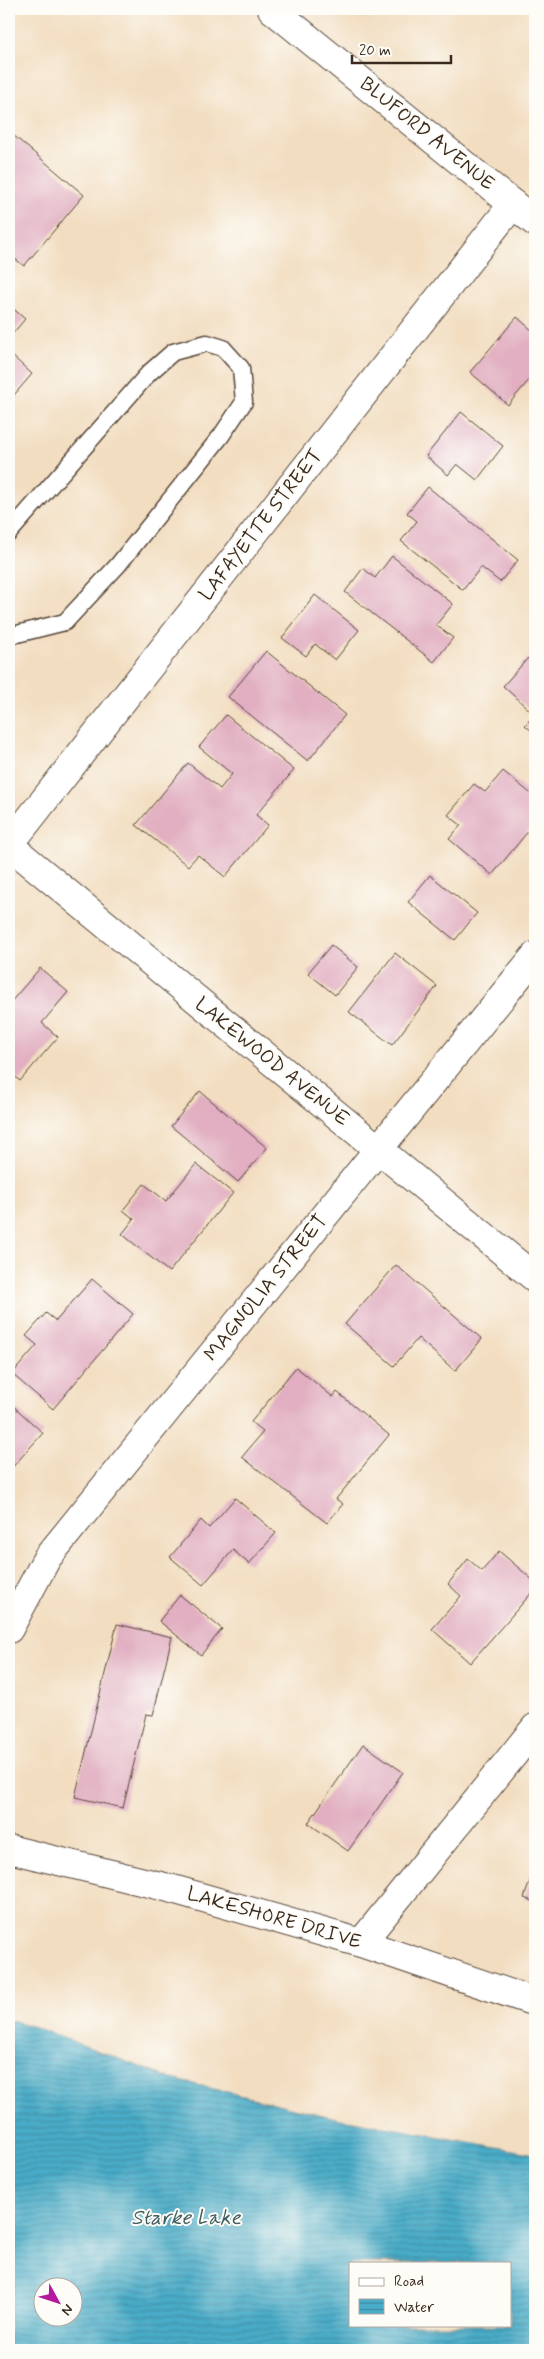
<svg xmlns="http://www.w3.org/2000/svg" width="544" height="2359" font-family="Mynerve,sans-serif">
<style>
.water{fill:url(#water-rules);stroke:#426b73;fill-rule:evenodd}
.building{fill:#e1afc1}
.lines{fill:none;stroke-linecap:round;stroke-linejoin:round}
.service-casing{stroke:#564536;stroke-width:19}
.minor-casing{stroke:#564536;stroke-width:30}
.tertiary-casing{stroke:#564536;stroke-width:30}
.service{stroke:#fff;stroke-width:16}
.minor{stroke:#fff;stroke-width:28}
.tertiary{stroke:#fff;stroke-width:28}
.labels{text-anchor:middle;dominant-baseline:central;stroke-width:4;stroke-linejoin:round;paint-order:stroke}
.street-label{font-size:20px;fill:#3b2a1e;stroke:#fdfcf7}
.water-label{font-size:21px;font-style:italic;fill:#415e62;stroke:#fdfcf7}
</style>
<defs>
<pattern id="water-rules" width="6" height="5" patternUnits="userSpaceOnUse" patternTransform="scale(1.25)"><rect width="6" height="5" fill="#49acc8"/><path d="M0 2.5h6" fill="none" stroke="#3e8ca2"/></pattern>
</defs>
<rect width="100%" height="100%" fill="#fdfcf7"/>
<filter id="ink" filterUnits="userSpaceOnUse"><feTurbulence type="fractalNoise" baseFrequency=".02" numOctaves="2"/><feDisplacementMap in="SourceGraphic" scale="10" xChannelSelector="R" yChannelSelector="G"/><feConvolveMatrix kernelMatrix="1 2 1 2 8 2 1 2 1" color-interpolation-filters="sRGB"/></filter>
<filter id="wash" filterUnits="userSpaceOnUse"><feTurbulence type="fractalNoise" baseFrequency=".0096" numOctaves="4" result="noise"/><feDisplacementMap in="SourceGraphic" scale="20" xChannelSelector="R" yChannelSelector="G"/><feGaussianBlur stdDeviation="1.12" result="paint"/><feColorMatrix in="noise" values="0 0 0 0 0 0 0 0 0 0 0 0 0 0 0 0 0 1.4 0 .05"/><feComposite in="paint" operator="in"/></filter>
<g filter="url(#wash)">
<rect width="100%" height="100%" fill="#f2ddc0"/>
<path class="water" d="M9 2020 35 2027 172 2079 336 2118 535 2154V2350H9ZM350 2263H510V2325H350ZM42 2286H72V2316H42Z"/>
<g id="blocks">
<path class="building" d="M13 135 84 195 24 266 9 254V140Z
M9 305 25 319 9 338Z
M517 317 535 333V373L508 405 470 372Z
M9 353 32 374 9 401Z
M461 412 503 446 477 480 457 464 448 475 426 456Z
M428 487 518 560 500 582 481 567 463 590 401 541 417 521 407 513Z
M392 556 453 604 436 625 453 638 434 662 345 592 363 568 375 578Z
M315 595 359 630 335 660 315 644 306 656 282 638Z
M266 651 345 715 308 761 228 697Z
M528 658 535 665V734L525 725 535 715 503 686Z
M226 715 294 770 256 815 268 825 225 877 198 855 188 866 136 825 188 763 220 789 232 774 199 747Z
M503 771 535 797V823L492 875 449 839 461 825 448 815 474 784 485 792Z
M430 875 477 913 455 940 408 902Z
M331 945 358 967 335 995 308 973Z
M395 953 437 986 392 1045 349 1012Z
M40 968 68 992 42 1023 58 1037 20 1081 9 1071V1004Z
M200 1091 267 1148 238 1182 171 1126Z
M196 1164 233 1193 169 1272 122 1234 134 1219 123 1210 144 1184 166 1201Z
M396 1265 482 1339 455 1371 418 1338 394 1366 345 1324Z
M92 1279 133 1314 53 1409 12 1374 37 1345 26 1336 46 1313 56 1321Z
M296 1367 333 1397 337 1392 389 1435 336 1499 343 1504 327 1523 242 1457 263 1432 251 1422Z
M9 1402 43 1433 9 1471Z
M235 1498 276 1533 249 1564 233 1550 203 1585 170 1557 201 1520 209 1528Z
M499 1551 535 1582V1589L470 1663 432 1629 461 1596 448 1584 468 1559 482 1571Z
M180 1595 222 1629 201 1655 159 1621Z
M117 1624 172 1637 153 1715 146 1714 123 1808 75 1797Z
M363 1744 403 1772 348 1851 308 1823Z
M535 1867V1902L524 1898Z"/>
</g>
</g>
<g filter="url(#ink)">
<use href="#blocks" fill-opacity="0" stroke="#564536" stroke-width="1"/>
<g class="lines">
<g class="service-casing">
<path id="service" d="M9 533 149 373 173 352 207 343 223 348 241 368 244 402 221 436 118 565 65 622 9 636"/>
</g>
<g class="minor-casing">
<path id="minor" d="M513 204 9 845 535 1278
M9 1629 47 1558 535 956
M9 1849 169 1888 361 1943 535 2002
M361 1943 535 1728"/>
</g>
<g class="tertiary-casing">
<path id="tertiary" d="M272 9 535 222"/>
</g>
<use href="#service" class="service"/>
<use href="#minor" class="minor"/>
<use href="#tertiary" class="tertiary"/>
</g>
</g>
<g class="labels">
<g class="street-label">
<text transform="translate(427 134) rotate(39)">BLUFORD AVENUE</text>
<text transform="translate(261 525) rotate(-52)">LAFAYETTE STREET</text>
<text transform="translate(272 1062) rotate(39)">LAKEWOOD AVENUE</text>
<text transform="translate(266 1288) rotate(-51)">MAGNOLIA STREET</text>
<text transform="translate(274 1918) rotate(16)">LAKESHORE DRIVE</text>
</g>
<g class="water-label">
<text x="186" y="2218">Starke Lake</text>
</g>
</g>
<rect width="544" height="2359" fill="none" stroke="#fdfcf7" stroke-width="30"/>
<rect x="349" y="2262" width="162" height="65" fill="#fdfcf7" stroke="#afa8a0"/>
<rect x="359" y="2278" width="25" height="8" fill="#ffffff" stroke="#afa8a0"/>
<text x="394" y="2286" font-size="15" fill="#3b2a1e">Road</text>
<rect x="359" y="2299" width="25" height="15" fill="url(#water-rules)" stroke="#afa8a0"/>
<text x="394" y="2312" font-size="15" fill="#3b2a1e">Water</text>
<g transform="translate(58 2302) rotate(130)"><circle r="24" fill="#fdfcf7" stroke="#afa8a0"/>
<path d="M0-4L9 19L0 12L-9 19Z" fill="#b5179e"/>
<text y="-8" font-size="14" font-weight="bold" text-anchor="middle" fill="#3b2a1e">N</text>
</g>
<path d="M352 55v8h99v-8" fill="none" stroke="#3b2a1e" stroke-width="2.5"/>
<text x="359" y="55" font-size="15" fill="#3b2a1e" stroke="#fdfcf7" stroke-width="4" paint-order="stroke">20 m</text>
</svg>
